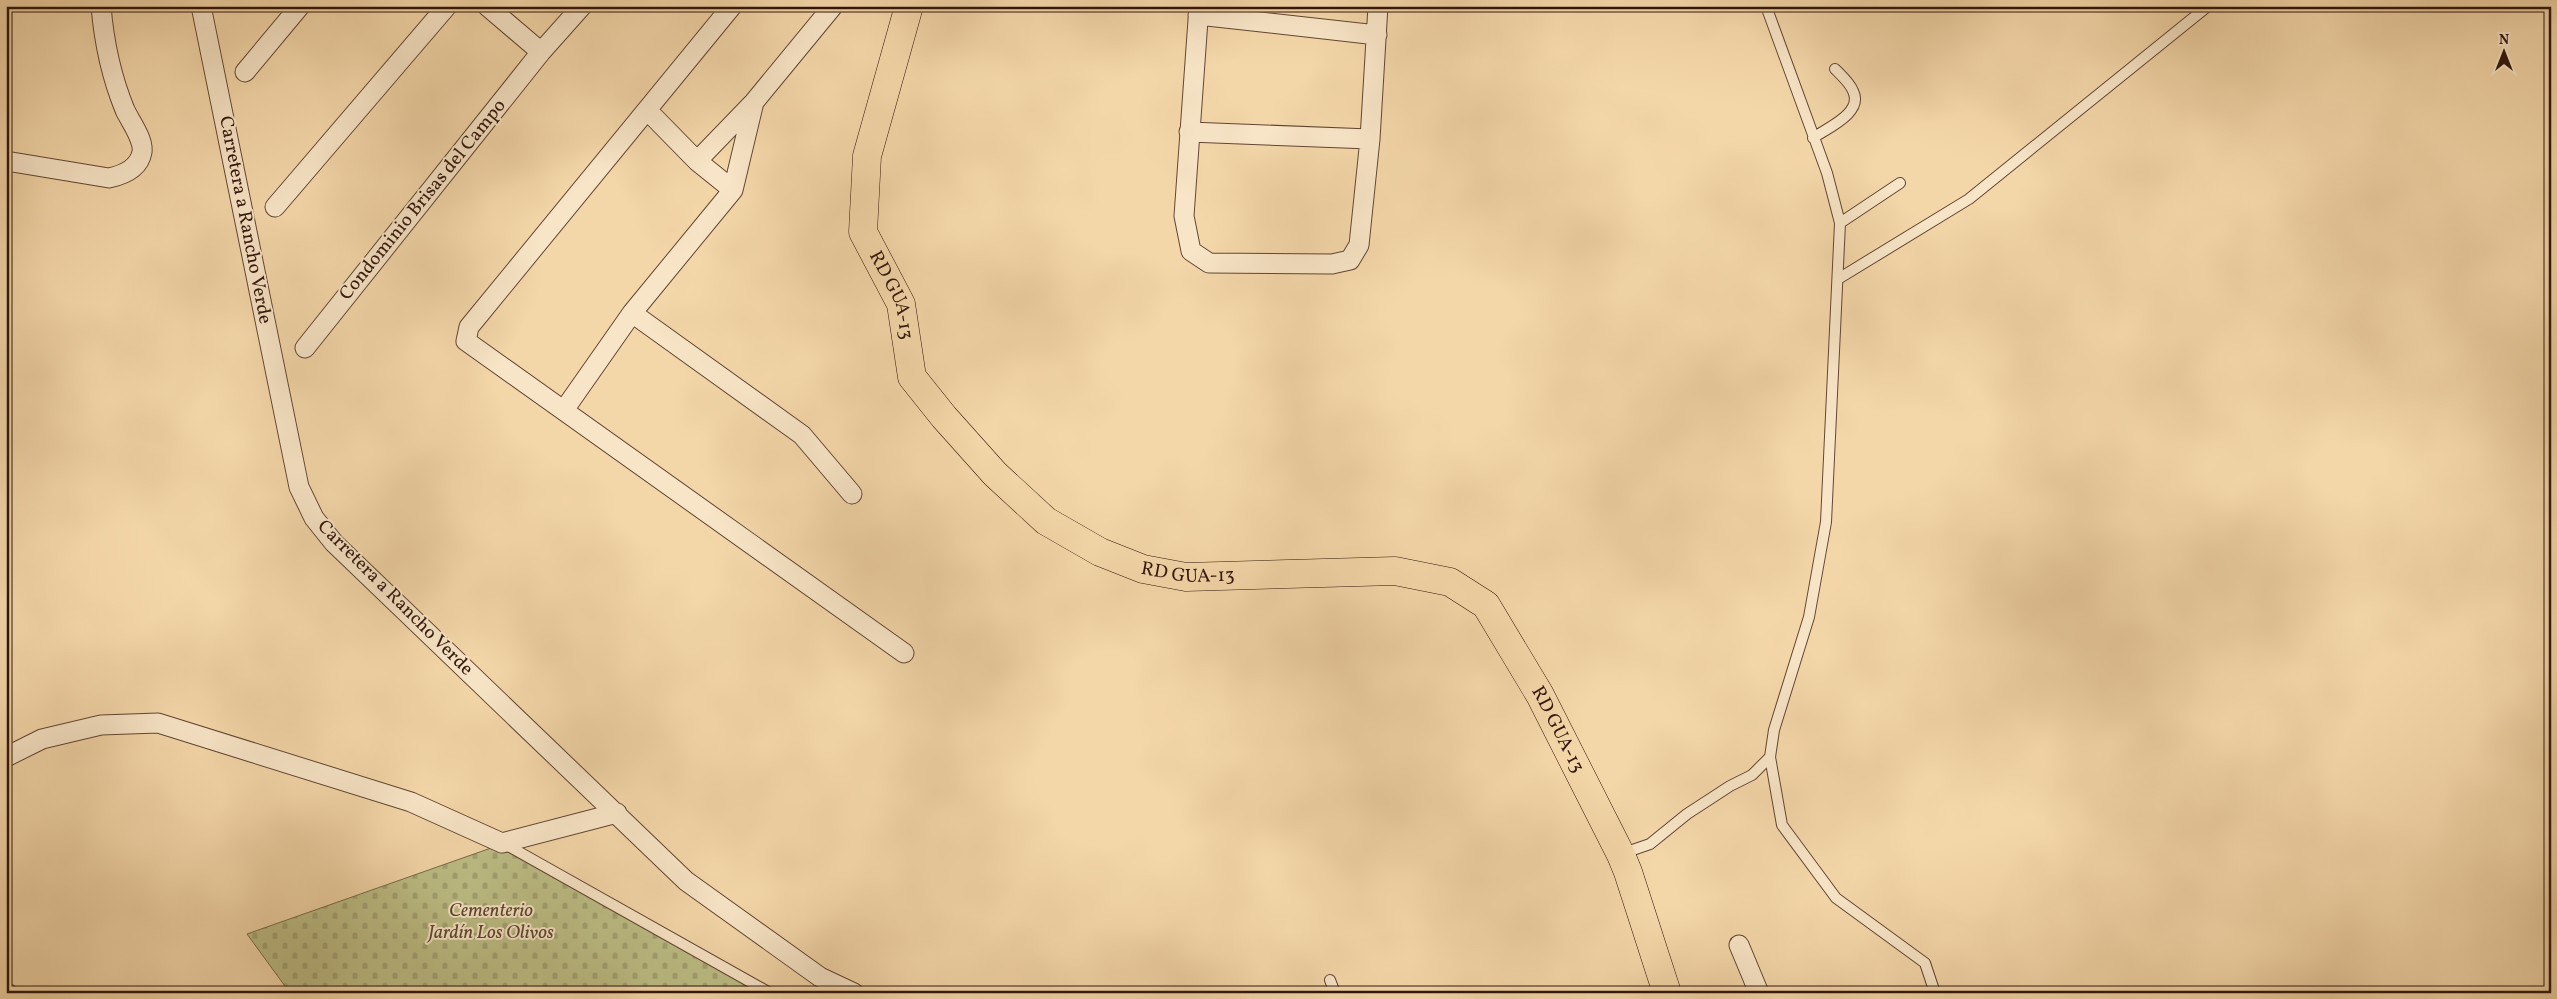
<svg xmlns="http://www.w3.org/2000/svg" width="2557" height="999" font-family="Vollkorn,serif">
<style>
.cemetery{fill:url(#cemetery-stones);stroke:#776a49}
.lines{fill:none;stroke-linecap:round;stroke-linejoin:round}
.service-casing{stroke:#624633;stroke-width:12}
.minor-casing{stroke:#624633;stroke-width:21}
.primary-casing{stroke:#31160c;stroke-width:29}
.service{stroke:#f8e5c7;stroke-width:10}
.minor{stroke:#f8e5c7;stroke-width:19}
.primary{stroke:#f4d7a9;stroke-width:28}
.labels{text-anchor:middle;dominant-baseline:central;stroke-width:4;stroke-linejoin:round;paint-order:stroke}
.street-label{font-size:19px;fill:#31160c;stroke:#f8e5c7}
.park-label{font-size:19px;font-style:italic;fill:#5b4831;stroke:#f8e5c7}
</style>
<defs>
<pattern id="cemetery-stones" width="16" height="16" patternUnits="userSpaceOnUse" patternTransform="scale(1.25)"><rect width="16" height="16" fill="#bdbe86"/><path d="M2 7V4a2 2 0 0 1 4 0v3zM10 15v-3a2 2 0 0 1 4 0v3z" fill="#a3a372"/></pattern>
</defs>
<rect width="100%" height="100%" fill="#f4d7a9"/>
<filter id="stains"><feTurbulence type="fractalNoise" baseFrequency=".004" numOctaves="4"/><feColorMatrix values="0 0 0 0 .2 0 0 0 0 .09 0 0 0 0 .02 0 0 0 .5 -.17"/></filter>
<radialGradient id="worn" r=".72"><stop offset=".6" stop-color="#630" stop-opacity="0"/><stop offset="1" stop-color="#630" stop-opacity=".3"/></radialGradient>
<path class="cemetery" d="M491 848 515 854 549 870 775 993H290L247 934Z"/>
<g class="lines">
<g class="service-casing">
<path id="service" d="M1813 138C1827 128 1864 113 1853 91 1850 83 1841 75 1835 69
M1840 223 1900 183
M1838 279 1969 199 2208 6
M1770 757 1782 825 1836 898 1925 963 1935 993
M503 843 770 993
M1621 854 1650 844 1687 814 1730 786 1752 775 1770 757 1774 730 1809 617 1826 522 1840 223 1827 173 1766 6
M1330 980 1335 993"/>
</g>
<g class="minor-casing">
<path id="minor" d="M201 6 299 487 314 518 334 543 686 881 820 977 854 993
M487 6 541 52
M732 6 469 327 466 341 904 653
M1199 6 1184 216 1191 251 1209 263 1332 264 1350 260 1359 245 1370 139 1378 6
M1198 15 1377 35
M245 72 300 6
M647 110 697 161 733 190
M1189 132 1370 139
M6 161 109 178C123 175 139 169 142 152 144 139 130 121 125 110 111 76 104 43 101 6
M697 161 754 102 833 6
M275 207 447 6
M632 313 802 435 852 494
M305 348 541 52 582 6
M564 410 632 313 733 190 754 102
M6 757 42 739 101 725 158 723 411 802 502 843 617 813
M1739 945 1759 993
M6 992 7 993"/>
</g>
<g class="primary-casing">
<g id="primary">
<path id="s1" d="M909 6 867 156 863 232 901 304 912 377 944 417 995 474 1046 521 1100 552 1143 569 1186 577 1395 571 1450 582 1486 605 1540 695 1621 855 1628 872 1667 993"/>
</g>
</g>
<use href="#service" class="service"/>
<use href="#minor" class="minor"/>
<use href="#primary" class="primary"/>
</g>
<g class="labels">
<g class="street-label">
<text transform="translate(423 200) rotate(-51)">Condominio Brisas del Campo</text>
<text transform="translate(245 220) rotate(79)">Carretera a Rancho Verde</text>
<text stroke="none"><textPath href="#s1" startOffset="302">RD GUA-13</textPath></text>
<text stroke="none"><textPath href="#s1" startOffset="738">RD GUA-13</textPath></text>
<text transform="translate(395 598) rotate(45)">Carretera a Rancho Verde</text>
<text stroke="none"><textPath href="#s1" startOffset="1188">RD GUA-13</textPath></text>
</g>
<g class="park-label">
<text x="491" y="911">Cementerio<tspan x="491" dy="22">Jardín Los Olivos</tspan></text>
</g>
</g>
<rect width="2557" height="999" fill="none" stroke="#f4d7a9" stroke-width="25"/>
<rect x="8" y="8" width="2542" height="984" fill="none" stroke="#31160c" stroke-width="2.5"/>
<rect x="12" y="12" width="2532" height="974" fill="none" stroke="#31160c"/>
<g transform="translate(2504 52)" stroke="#f8e5c7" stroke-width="4" paint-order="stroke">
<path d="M0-4L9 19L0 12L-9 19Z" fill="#31160c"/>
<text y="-8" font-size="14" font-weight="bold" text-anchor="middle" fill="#31160c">N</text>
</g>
<rect width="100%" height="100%" filter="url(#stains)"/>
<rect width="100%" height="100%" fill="url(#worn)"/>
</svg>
